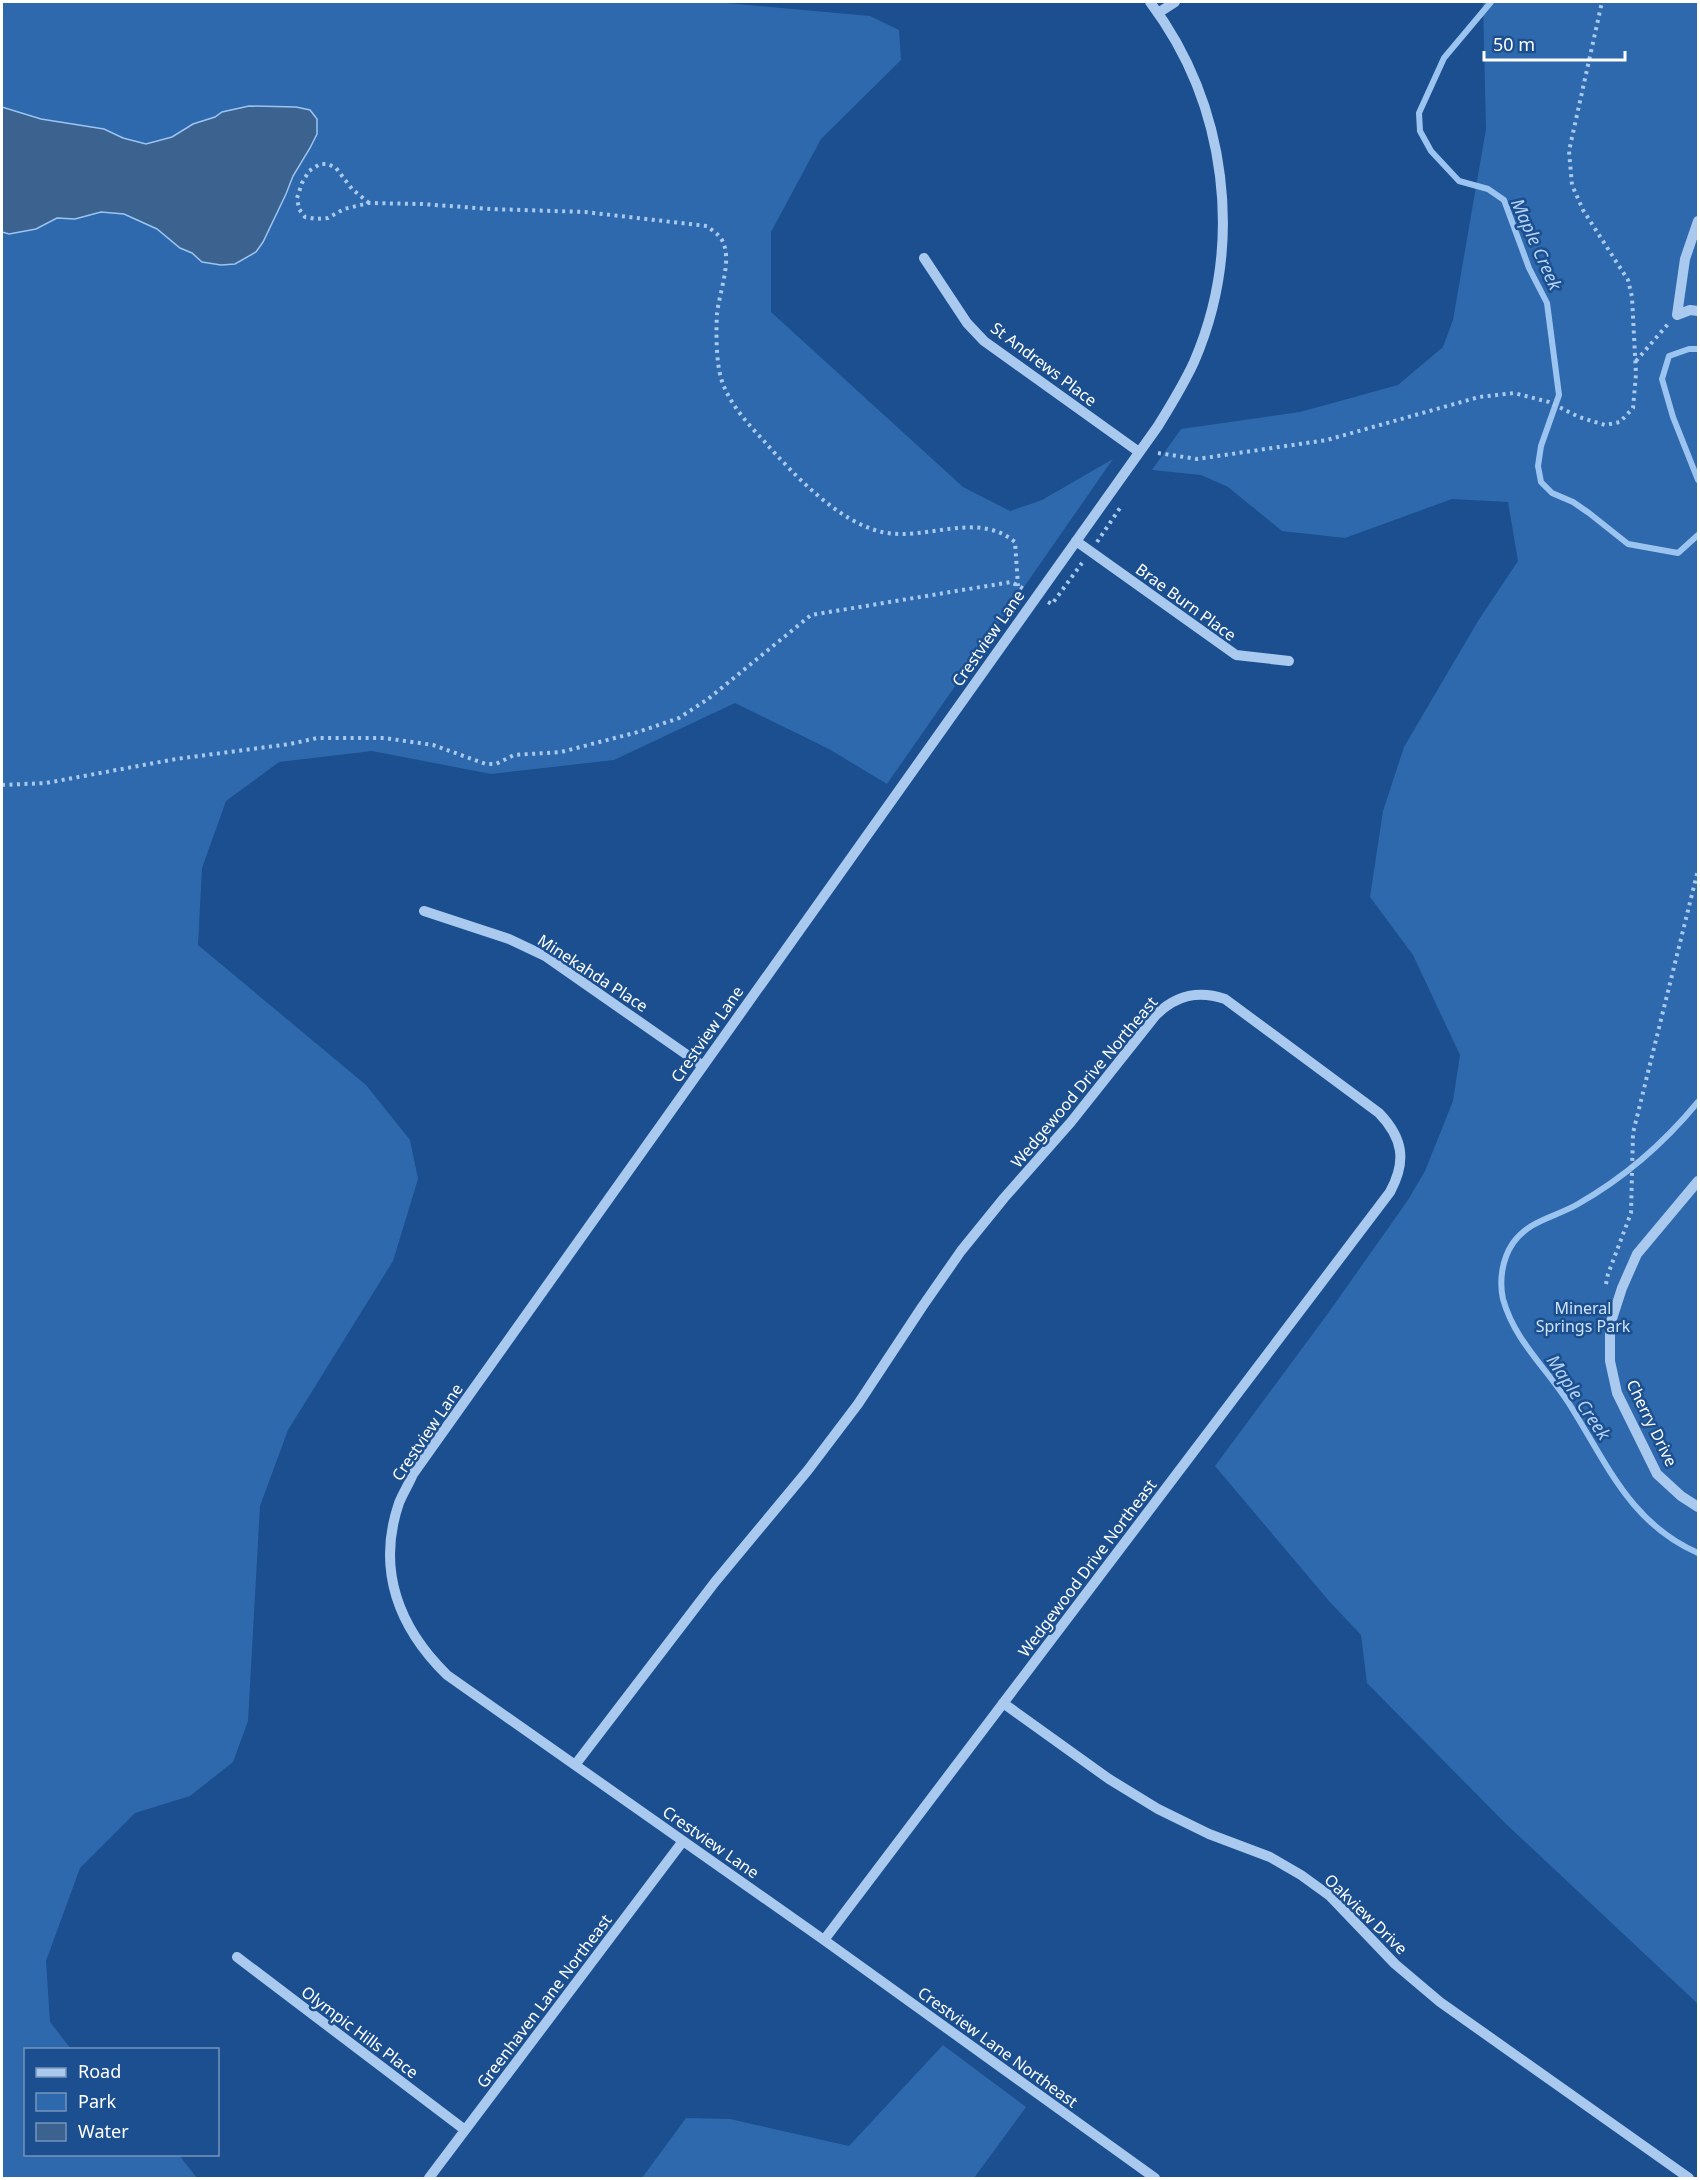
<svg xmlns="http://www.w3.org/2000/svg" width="1700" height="2180" font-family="'Noto Sans',sans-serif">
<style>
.green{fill:#2e69ad}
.water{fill:#3c6290;stroke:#9cc4f0;stroke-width:1.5}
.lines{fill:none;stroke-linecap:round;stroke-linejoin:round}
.stream{stroke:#9cc4f0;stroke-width:6}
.path{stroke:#a9c9ee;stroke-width:4;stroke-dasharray:3 4.5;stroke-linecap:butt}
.minor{stroke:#a9c9ee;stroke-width:10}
.labels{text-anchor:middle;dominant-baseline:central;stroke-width:5;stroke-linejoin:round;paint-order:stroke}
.street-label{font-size:16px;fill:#fff;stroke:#1b4f8f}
.park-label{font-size:16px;fill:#cfe3fa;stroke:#1b4f8f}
.water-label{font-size:18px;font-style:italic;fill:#b5d3f5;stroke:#1b4f8f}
</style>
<rect width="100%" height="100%" fill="#1b4f8f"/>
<path class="green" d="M2 2H715L870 16 899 30 901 60 821 139 771 232V312L963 487 1010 511 1042 500 1113 459 887 784 829 749 735 703 614 760 491 774 372 751 279 762 226 801 202 868 198 945 366 1085 410 1140 418 1179 393 1261 288 1430 260 1506 248 1721 233 1762 190 1796 135 1813 80 1868 46 1961 50 2022 71 2049 26 2050V2154L179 2155 197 2178H2Z
M1483 2H1698V2004L1504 1822 1367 1683 1361 1635 1329 1601 1215 1466 1329 1312 1408 1200 1425 1171 1453 1101 1460 1055 1413 955 1370 897 1383 811 1404 747 1478 621 1518 561 1508 502 1452 499 1345 538 1282 531 1228 487 1201 475 1152 470 1181 429 1300 412 1398 385 1443 347 1453 320 1486 129Z
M943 2045 1026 2107 974 2178H642L686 2118 730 2119 849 2146Z"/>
<path class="water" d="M249 106 296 107 310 110 317 119V134L310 148 293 176 286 194 263 242 256 252 235 264 221 265 202 262 192 253 180 248 157 229 124 214 101 212 75 219 57 218 36 229 9 234 2 232V107L41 119 104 129 123 138 146 144 172 137 193 124 215 117 222 112Z"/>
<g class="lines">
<path class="stream" d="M1491 2 1444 58 1419 113 1420 131 1431 151 1459 181 1488 189 1504 200 1529 268 1547 303 1559 395 1541 446 1538 466 1541 482 1552 493 1573 502 1589 513 1628 544 1678 553 1698 535
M1698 349H1689L1669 356 1662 379 1673 417 1698 480
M1698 1102C1665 1142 1624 1178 1578 1204 1556 1217 1529 1220 1513 1243 1502 1259 1499 1281 1503 1299 1515 1343 1551 1372 1573 1410 1609 1468 1632 1524 1698 1553"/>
<path class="path" d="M369 203 352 189 336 168 328 164H320L309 171 302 183 297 198 299 209 305 217 316 219 328 218 344 209 369 203 422 204 490 209 585 212 707 226C713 231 720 235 723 242 732 262 719 293 717 314 716 331 716 361 721 378 728 402 747 423 764 441 793 474 838 522 882 532 925 542 977 510 1015 542L1018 586
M1636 361 1668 324
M1158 453 1197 459 1327 440 1479 397 1514 393 1549 402 1579 417 1605 425 1620 422 1633 408 1636 374 1632 297 1628 280 1583 210 1572 185 1569 151 1602 2
M1097 542 1120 508
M1048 602 1052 604 1082 563
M2 785 46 783 176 759 290 744 317 738H384L433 745 486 764H496L514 755 561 752 638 732 679 718 708 699 811 615 1011 582 1026 590
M1606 1284 1608 1274 1631 1213 1633 1133 1698 870"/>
<path class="minor" d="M1150 2C1227 104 1245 244 1194 362 1184 384 1171 405 1158 426L413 1474C409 1484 403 1493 399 1503 376 1570 399 1628 447 1675L824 1940 1155 2178
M1158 13 1175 2
M1698 221 1685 259 1677 315 1690 310 1698 311
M924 258 967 323 984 341 1139 452
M1076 541 1236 655 1289 661
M424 911 509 939 545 956 703 1066
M1698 1181 1637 1254 1622 1288 1610 1325V1361L1617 1393 1657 1474 1681 1496 1698 1507
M1003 1703 1109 1779 1158 1809 1209 1834 1270 1857 1301 1875 1330 1896 1395 1964 1440 2002 1689 2178
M575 1765 715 1582 808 1470 858 1404 922 1307 961 1251 1004 1198 1071 1122 1156 1015C1176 995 1198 990 1225 999L1379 1113C1403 1138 1407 1161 1390 1192L824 1940
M237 1957 465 2130
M429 2178 683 1841"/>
</g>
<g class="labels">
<g class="street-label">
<text transform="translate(1044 364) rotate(37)">St Andrews Place</text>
<text transform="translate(1186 602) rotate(36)">Brae Burn Place</text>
<text transform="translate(988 638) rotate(-55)">Crestview Lane</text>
<text transform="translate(593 973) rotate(33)">Minekahda Place</text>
<text transform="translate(707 1034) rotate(-55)">Crestview Lane</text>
<text transform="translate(1084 1082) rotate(-50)">Wedgewood Drive Northeast</text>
<text transform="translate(1652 1423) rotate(64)">Cherry Drive</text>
<text transform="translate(427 1432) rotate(-56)">Crestview Lane</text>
<text transform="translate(1087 1568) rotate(-53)">Wedgewood Drive Northeast</text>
<text transform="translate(711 1842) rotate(35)">Crestview Lane</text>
<text transform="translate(1366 1914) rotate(44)">Oakview Drive</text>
<text transform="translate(544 2001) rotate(-53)">Greenhaven Lane Northeast</text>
<text transform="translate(360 2032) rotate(37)">Olympic Hills Place</text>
<text transform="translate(998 2047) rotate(36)">Crestview Lane Northeast</text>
</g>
<g class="park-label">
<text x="1583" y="1308">Mineral<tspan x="1583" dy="18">Springs Park</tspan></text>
</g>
<g class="water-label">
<text transform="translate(1537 244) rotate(66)">Maple Creek</text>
<text transform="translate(1579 1397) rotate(56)">Maple Creek</text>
</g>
</g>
<rect width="1700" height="2180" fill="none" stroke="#ffffff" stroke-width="6"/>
<rect x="24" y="2048" width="195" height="108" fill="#1b4f8f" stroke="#7695bc" stroke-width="1.5"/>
<rect x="36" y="2068" width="30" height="9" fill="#a9c9ee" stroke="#7695bc" stroke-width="1.5"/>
<text x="78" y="2078" font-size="18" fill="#ffffff">Road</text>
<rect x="36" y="2093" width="30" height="18" fill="#2e69ad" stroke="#7695bc" stroke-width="1.5"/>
<text x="78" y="2108" font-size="18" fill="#ffffff">Park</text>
<rect x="36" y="2123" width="30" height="18" fill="#3c6290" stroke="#7695bc" stroke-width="1.5"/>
<text x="78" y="2138" font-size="18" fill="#ffffff">Water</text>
<path d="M1484 51v9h141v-9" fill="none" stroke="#ffffff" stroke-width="3"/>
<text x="1493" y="51" font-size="18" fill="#ffffff" stroke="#1b4f8f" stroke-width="4.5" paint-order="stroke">50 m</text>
</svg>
